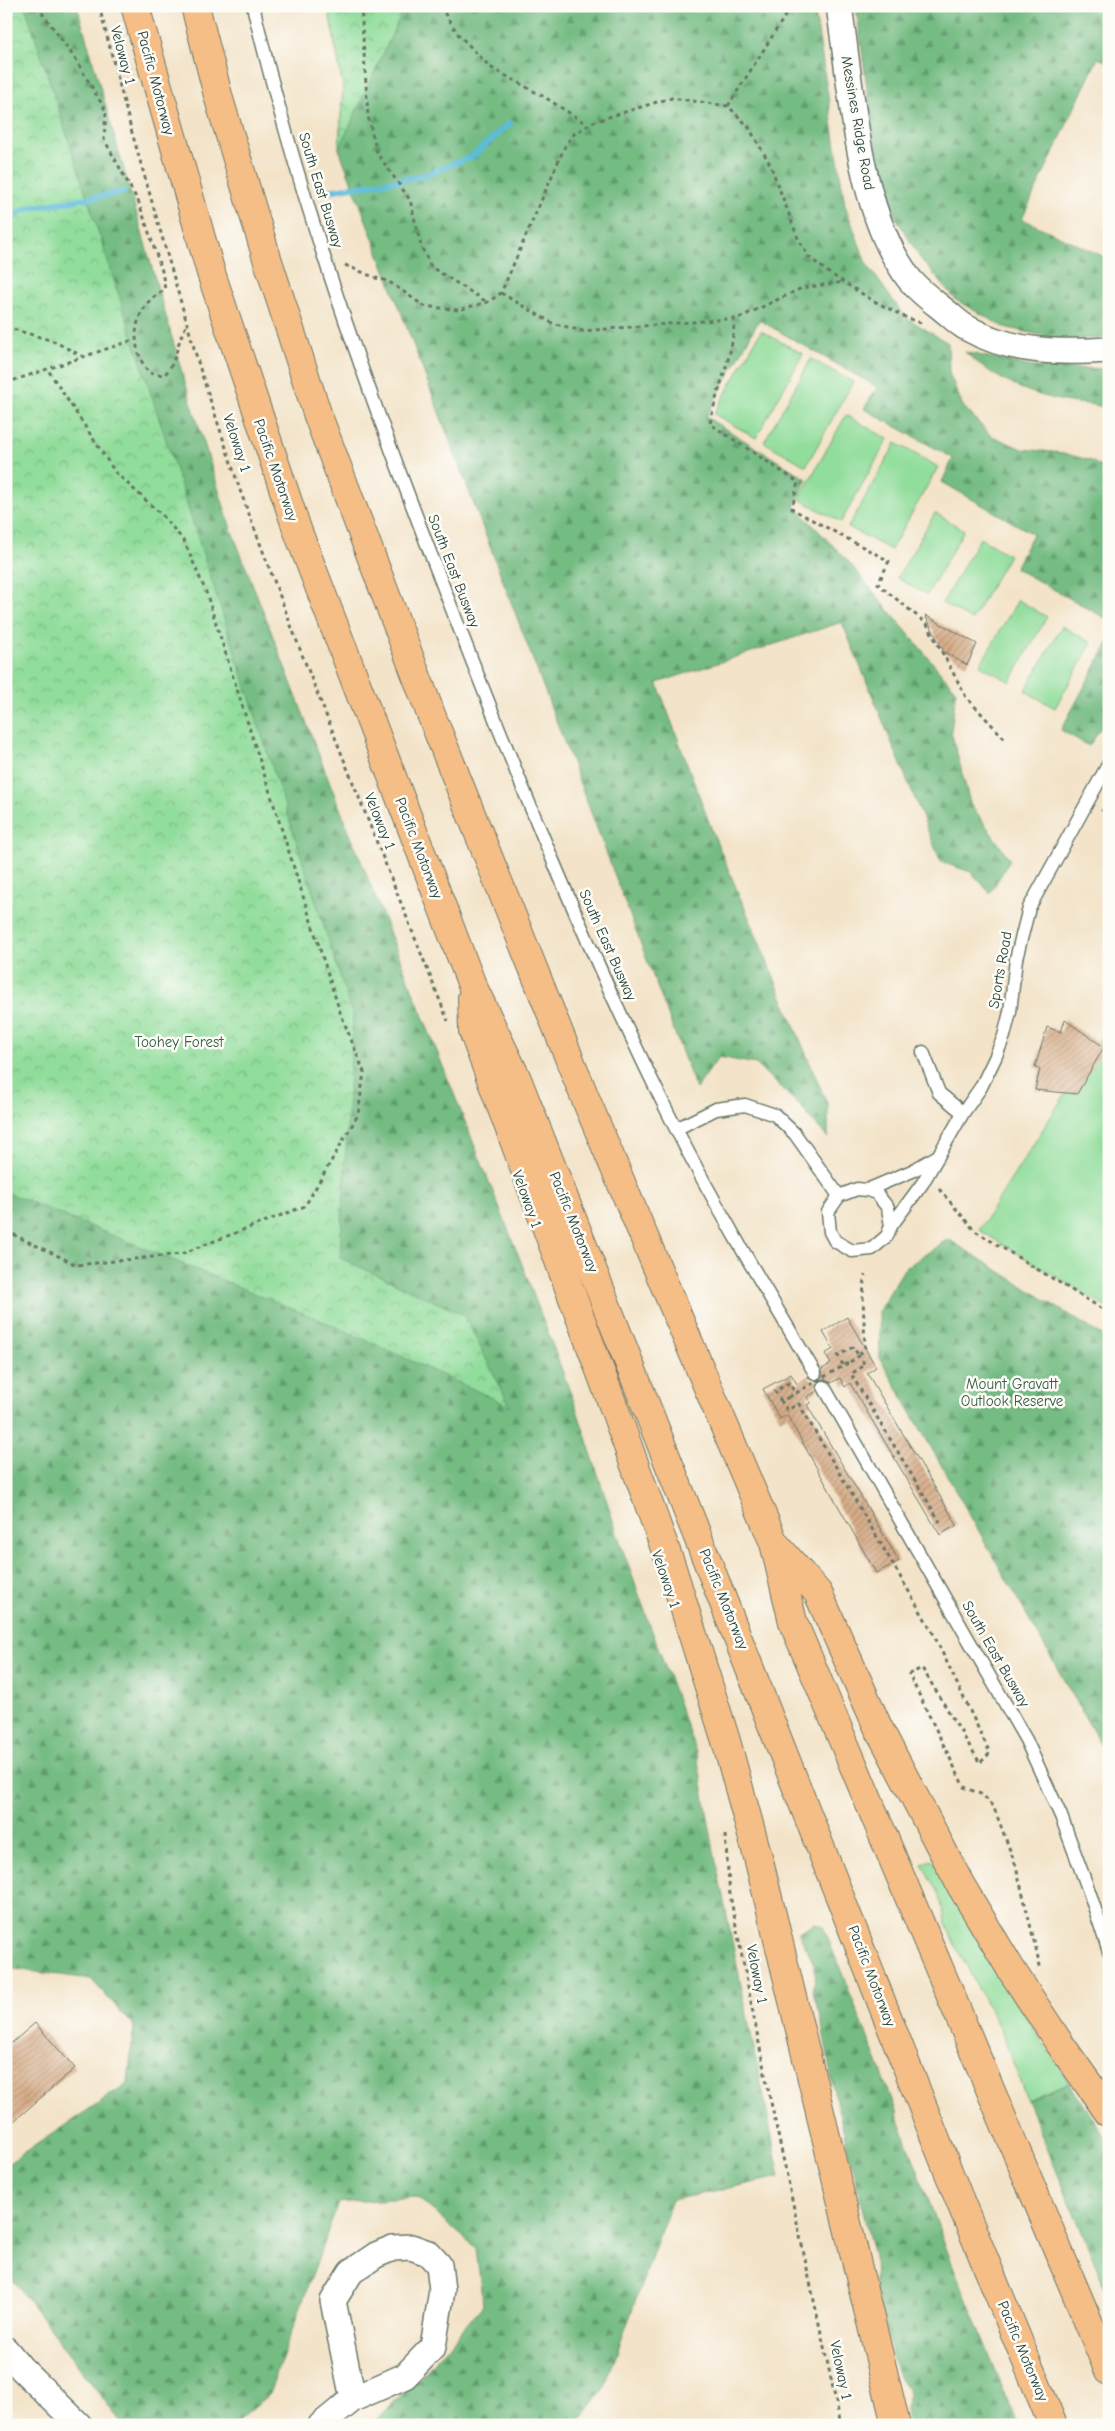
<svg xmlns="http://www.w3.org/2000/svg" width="1115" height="2431" font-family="'Comic Neue',sans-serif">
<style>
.grass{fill:#91dd9b;stroke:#588d68}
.forest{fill:url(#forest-firs);stroke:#4a7c5c}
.park{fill:url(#park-crowns);stroke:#588d68}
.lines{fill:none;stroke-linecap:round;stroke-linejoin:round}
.stream{stroke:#5bbcda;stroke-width:6}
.building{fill:url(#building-hatch)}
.lane-casing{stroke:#697768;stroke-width:15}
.street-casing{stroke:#697768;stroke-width:28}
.highway-casing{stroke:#697768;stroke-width:30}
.path{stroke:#697768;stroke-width:3;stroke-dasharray:4 4;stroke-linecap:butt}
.lane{stroke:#fff;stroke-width:12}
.street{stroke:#fff;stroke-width:25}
.highway{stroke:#f6be87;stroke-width:28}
.path-bridge{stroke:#697768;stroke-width:3;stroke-dasharray:4 4;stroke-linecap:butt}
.labels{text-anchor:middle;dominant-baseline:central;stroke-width:5;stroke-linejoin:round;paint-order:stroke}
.street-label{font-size:15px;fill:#1f3d34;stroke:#fdfcf7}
.park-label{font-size:15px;fill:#365d49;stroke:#fdfcf7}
</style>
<defs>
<pattern id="forest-firs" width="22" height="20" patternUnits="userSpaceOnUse" patternTransform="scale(1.25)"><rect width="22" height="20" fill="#74bc83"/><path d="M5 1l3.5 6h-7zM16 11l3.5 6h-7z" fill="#5f9a6c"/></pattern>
<pattern id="park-crowns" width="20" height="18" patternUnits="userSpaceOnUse" patternTransform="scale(1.25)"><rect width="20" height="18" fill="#91dd9b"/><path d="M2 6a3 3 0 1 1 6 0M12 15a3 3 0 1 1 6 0" fill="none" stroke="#76b47f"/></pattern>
<pattern id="building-hatch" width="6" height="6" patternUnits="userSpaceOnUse" patternTransform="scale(1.25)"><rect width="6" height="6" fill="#d7ad89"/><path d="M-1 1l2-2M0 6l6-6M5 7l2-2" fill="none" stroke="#ae8e71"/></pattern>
</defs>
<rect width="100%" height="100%" fill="#fdfcf7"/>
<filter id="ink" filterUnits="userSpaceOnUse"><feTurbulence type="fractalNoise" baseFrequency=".02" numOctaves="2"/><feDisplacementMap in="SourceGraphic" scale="10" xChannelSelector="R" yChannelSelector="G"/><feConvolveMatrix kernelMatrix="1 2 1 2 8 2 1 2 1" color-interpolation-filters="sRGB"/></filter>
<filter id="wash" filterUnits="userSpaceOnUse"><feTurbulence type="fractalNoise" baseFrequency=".0096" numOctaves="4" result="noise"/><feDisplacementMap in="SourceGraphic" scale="20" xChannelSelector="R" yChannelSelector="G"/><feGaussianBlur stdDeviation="1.12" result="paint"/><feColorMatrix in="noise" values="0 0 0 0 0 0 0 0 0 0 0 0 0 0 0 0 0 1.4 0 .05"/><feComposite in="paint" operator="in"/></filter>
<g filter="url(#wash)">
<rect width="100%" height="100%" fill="#f3e3c8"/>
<path class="grass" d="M761 331 803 354 756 438 714 414Z
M811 359 853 382 806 466 764 442Z
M846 415 888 439 841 522 799 499Z
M896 443 938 467 891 550 848 527Z
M935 513 964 530 927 595 897 578Z
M980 538 1009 555 972 620 942 603Z
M1018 600 1047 617 1010 682 980 665Z
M1062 626 1092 643 1055 708 1025 691Z
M1109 1025V1309L979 1230Z
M932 1859 984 1951 1069 2083 1027 2100 1001 2031 954 1943 946 1924 939 1895 922 1864Z"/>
<path class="forest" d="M6 6H77L183 376 230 526 333 791 523 1267 577 1410 621 1545 697 1755 715 1857 780 2177 672 2200 604 2388 577 2425H371L435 2362 483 2305 476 2248 417 2197 338 2203 269 2394 233 2425H123L18 2286 6 2274V2165L128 2083 134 2026 91 1979 6 1968Z
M328 6H814L845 205 866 263 905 317 948 343 949 373 963 406 990 435 1022 449 1063 453 1092 461 1109 473V620L1015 568 1033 534 942 482 953 458 864 409 877 387 759 320 706 417 807 479 794 506 847 560 956 691 951 731 970 803 1010 860 990 893 971 872 941 862 842 622 657 683 713 833 828 1106V1138L796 1102 756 1064 719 1057 696 1089 339 149 343 87Z
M856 6H1109V63L1098 58 1022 219 1109 259V338L1058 339 1004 327 956 300 920 258 891 209 873 132Z
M965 352 1032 367 1109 369V409C1094 403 1079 404 1064 401 1024 393 995 379 965 352Z
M1109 641V715L1089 746 1061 730Z
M948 1239 1109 1340V1765L1105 1752 880 1358 879 1310 904 1269Z
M815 1923 823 1926 882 2073 949 2256 1018 2425H909L905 2412 909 2397 908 2389 899 2377 893 2361 875 2286 874 2256 834 2092 820 2013 815 2000 813 1990 816 1974 814 1964 798 1932Z
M1069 2083 1109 2141V2297L1027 2100Z"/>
<path class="park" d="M6 6H25L353 1016 340 1258 464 1315 510 1406 337 1327 6 1192Z
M328 6H405L339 149 343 87Z"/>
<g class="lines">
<path class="stream" d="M328 191 423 176 473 156 510 123
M6 219 28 208 124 192"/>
</g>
<g id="blocks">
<path class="building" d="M925 615 977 644 967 665 944 652Z
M1065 1020 1104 1047 1077 1094 1035 1090 1040 1069 1035 1067 1047 1027 1061 1032Z
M847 1317 876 1367 867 1373 957 1525 940 1535 850 1383 845 1387 840 1378 831 1383 825 1379 820 1380 816 1386 817 1391 807 1397 811 1403 807 1405 899 1561 876 1573 787 1415 780 1419 763 1389 791 1374 797 1384 808 1377 815 1381 820 1380 822 1377V1369L831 1364 825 1354 833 1349 823 1332Z
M35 2023 75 2068 6 2128V2048Z"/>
</g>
</g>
<g filter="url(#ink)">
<use href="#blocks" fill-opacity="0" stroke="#697768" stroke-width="1"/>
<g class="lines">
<g class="lane-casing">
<path id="lane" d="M253 6C299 200 366 387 438 573 510 760 585 948 675 1127 718 1211 767 1292 815 1373
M923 1052 939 1093 963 1113
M676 1129 716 1109 745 1105 775 1115 795 1134 839 1196
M867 1190 912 1171 938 1156
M891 1226 888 1208 876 1193 867 1190 857 1189 839 1196 828 1212 830 1232 835 1241 852 1251 872 1249 887 1236 891 1226 922 1184 963 1113 981 1087 995 1058 1004 1036 1010 1012 1016 959 1029 908 1109 763
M824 1387 1026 1740 1061 1816 1090 1894 1109 1952"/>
</g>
<g class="street-casing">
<path id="street" d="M839 6C851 85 857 195 898 262 902 268 906 276 911 281 920 292 934 302 945 311 953 317 960 325 969 329 1012 353 1061 353 1109 350
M6 2350 21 2368 79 2425
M321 2425 353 2399 405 2376 433 2347 442 2290 439 2265 428 2253 411 2247 393 2248 376 2255 351 2272 333 2301 353 2399"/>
</g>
<g class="highway-casing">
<path id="highway" d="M135 6 211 273 297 529 472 985 517 1079 958 2196 1053 2425
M195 6 219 99 266 255 318 416 432 717 586 1100 774 1543 793 1622 1109 2371
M472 998 473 1031 614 1408 671 1565 726 1741 758 1857 896 2425
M777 1546 818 1593 878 1727 960 1884 1012 1971 1060 2044 1109 2113"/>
</g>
<path class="path" d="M37 6 74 57 106 111 104 139 139 203 162 271 165 290C132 305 128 347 149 373L164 375C178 362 176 340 187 325
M99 6 131 129 201 372 241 493 301 652 448 1021
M361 6 368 116 377 153 410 200 421 246 431 267 487 302
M440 6 458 34 490 67 546 98 588 125
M728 106 785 16V6
M345 265 376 278 388 281 424 306 458 310 488 302 501 293 565 146 574 134 593 122 657 102 672 98 728 106 748 126 770 164 799 241 809 257 829 273 872 300 905 317 921 323
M501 293 552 323 583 331 739 318 802 288 844 282
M734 318C735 354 716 389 710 424L798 482 792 509 889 561 878 584 927 624 966 697 1005 739
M6 327 53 341 82 356
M6 383 136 339
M1101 811 1109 808
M939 1189 975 1231 1109 1313
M6 1231 77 1265 181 1254 305 1206 358 1115 364 1072 340 1012 206 592 184 541 163 516 115 472 48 370
M850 1362 859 1356 865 1365 851 1374 940 1522
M843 1365 838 1356 853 1347 859 1356 865 1347 863 1296 865 1275
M789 1397 781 1401 787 1410 799 1404 932 1631 990 1753 980 1763 922 1668 909 1674 964 1787 983 1795 994 1808 1016 1866 1041 1970
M781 1401 775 1391 789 1383 796 1394
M725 1835 730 1895 767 2084 841 2425"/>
<use href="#lane" class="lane"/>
<use href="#street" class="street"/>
<use href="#highway" class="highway"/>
<path class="path-bridge" d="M789 1397 850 1362"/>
</g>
</g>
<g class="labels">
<g class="street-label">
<text transform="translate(123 55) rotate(75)">Veloway 1</text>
<text transform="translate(156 83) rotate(75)">Pacific Motorway</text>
<text transform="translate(858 123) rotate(80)">Messines Ridge Road</text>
<text transform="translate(321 190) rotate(73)">South East Busway</text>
<text transform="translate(237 443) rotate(72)">Veloway 1</text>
<text transform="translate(276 470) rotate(71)">Pacific Motorway</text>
<text transform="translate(454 571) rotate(69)">South East Busway</text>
<text transform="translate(380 821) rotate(68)">Veloway 1</text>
<text transform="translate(419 848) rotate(69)">Pacific Motorway</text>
<text transform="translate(608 945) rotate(66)">South East Busway</text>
<text transform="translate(1000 970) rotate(-80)">Sports Road</text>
<text transform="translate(527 1199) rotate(70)">Veloway 1</text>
<text transform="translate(574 1222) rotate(68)">Pacific Motorway</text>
<text transform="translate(666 1579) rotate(71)">Veloway 1</text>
<text transform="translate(724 1599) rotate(68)">Pacific Motorway</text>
<text transform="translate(996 1654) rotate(60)">South East Busway</text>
<text transform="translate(757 1974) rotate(79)">Veloway 1</text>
<text transform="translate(872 1976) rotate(69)">Pacific Motorway</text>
<text transform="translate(1023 2351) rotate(67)">Pacific Motorway</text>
<text transform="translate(841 2370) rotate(78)">Veloway 1</text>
</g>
<g class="park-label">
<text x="179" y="1042">Toohey Forest</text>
<text x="1012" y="1384">Mount Gravatt<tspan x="1012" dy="17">Outlook Reserve</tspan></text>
</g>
</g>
<rect width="1115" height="2431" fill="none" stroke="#fdfcf7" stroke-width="25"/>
</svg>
